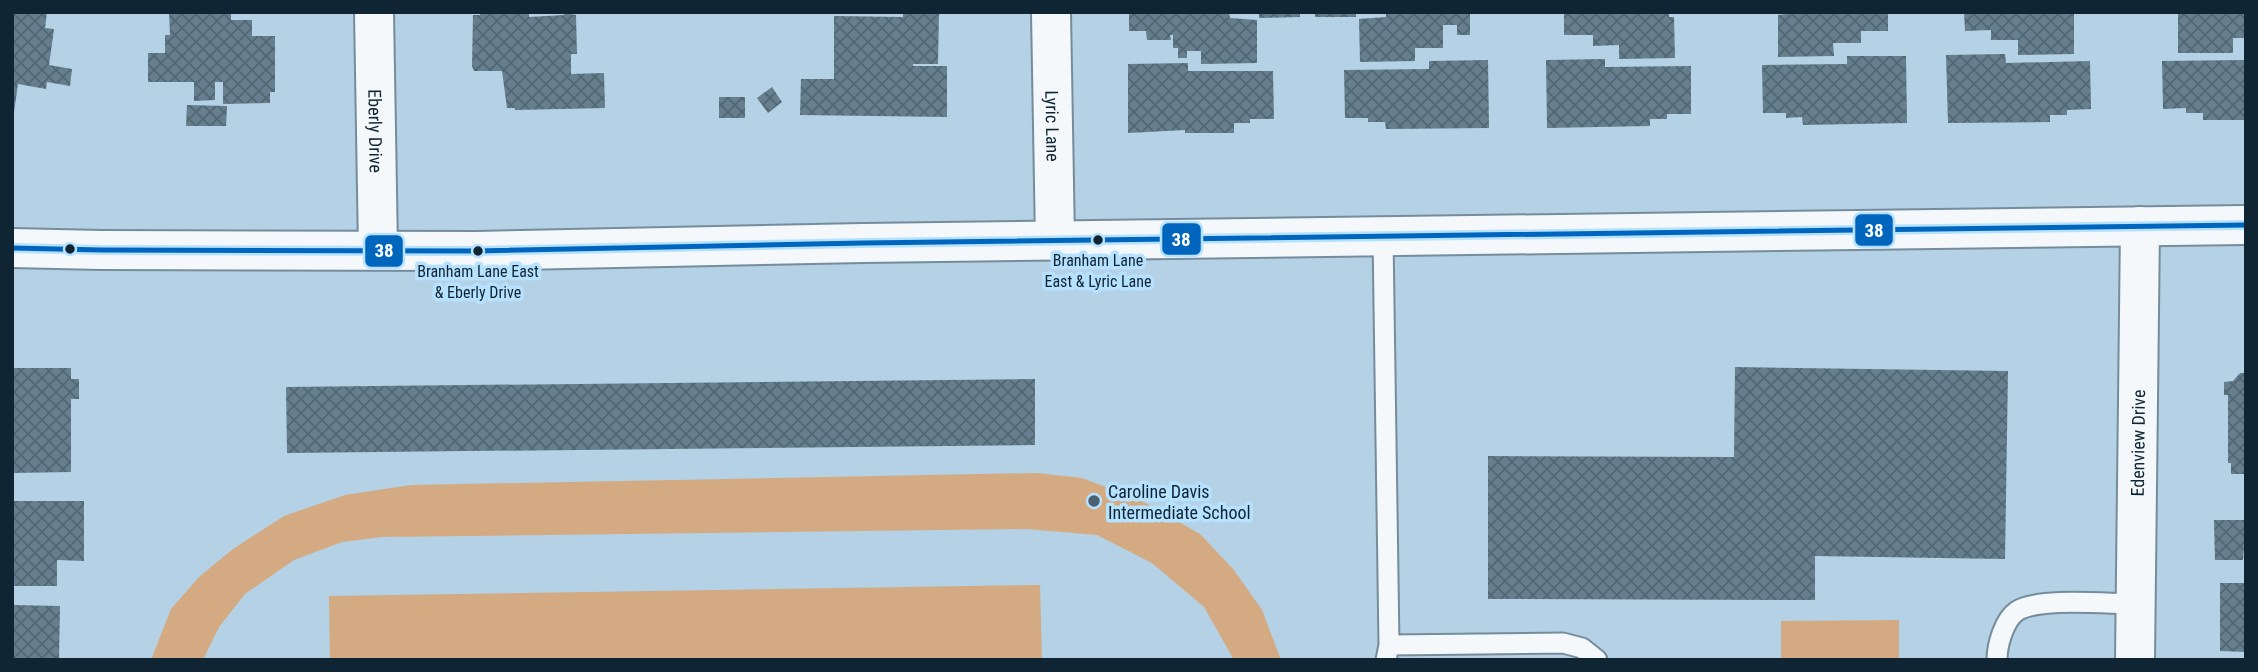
<svg xmlns="http://www.w3.org/2000/svg" width="2258" height="672" font-family="'Roboto Condensed',sans-serif">
<style>
.park{fill:#d3aa81}
.building{fill:url(#building-cross-hatch)}
.lines{fill:none;stroke-linecap:round;stroke-linejoin:round}
.service-casing{stroke:#758c9c;stroke-width:23}
.minor-casing{stroke:#758c9c;stroke-width:42}
.tertiary-casing{stroke:#758c9c;stroke-width:42}
.service{stroke:#f4f8fb;stroke-width:19}
.minor{stroke:#f4f8fb;stroke-width:38}
.tertiary{stroke:#f4f8fb;stroke-width:38}
.bus-1-casing{stroke:#b6e1ff;stroke-width:10}
.bus-1{stroke:#0065bd;stroke-width:5}
.bus-dot{fill:#0f2533;stroke:#b6e1ff;stroke-width:2.5}
.poi-dot{fill:#496171;stroke:#b6e1ff;stroke-width:2.5}
.labels{text-anchor:middle;dominant-baseline:central;stroke-width:7;stroke-linejoin:round;paint-order:stroke}
.bus-label{font-size:16px;fill:#0f2533;stroke:#b6e1ff}
.street-label{font-size:18px;fill:#0f2533;stroke:#b6e1ff}
.poi-label{font-size:18px;fill:#0f2533;stroke:#b6e1ff;text-anchor:start}
.line-badge{stroke:#b6e1ff;stroke-width:2.5}
.badge-label{font-size:19px;text-anchor:middle;font-weight:bold;fill:#fff}
</style>
<defs>
<pattern id="building-cross-hatch" width="8" height="8" patternUnits="userSpaceOnUse" patternTransform="scale(1.75)"><rect width="8" height="8" fill="#667e8d"/><path d="M0 0l8 8M0 8l8-8" fill="none" stroke="#526774"/></pattern>
</defs>
<rect width="100%" height="100%" fill="#b4d1e5"/>
<path class="park" d="M1037 473 1082 478 1142 501 1200 534 1234 570 1262 610 1281 660H1234L1204 607 1152 563 1097 535 1027 529 382 537 342 542 294 560 245 594 219 627 203 660H151L171 609 199 577 233 549 284 516 345 495 411 485Z
M1040 585 1042 660H330L329 596Z
M1899 620V660H1781V621Z"/>
<path class="building" d="M12 12H47L45 28 54 29 49 65 72 69 70 86 47 82 46 89 18 84 14 112Z
M169 12H231V20H252V36H275V92H270V103L223 104V82H215V100L194 101V82H148V53H165V35H170Z
M480 12H529V17L564 15V13L576 15 577 54H571V74L604 73 605 108 515 110V108H507L502 71H474L472 66 473 15H480Z
M903 12 939 13 938 64H913V66H947V117L800 115 801 79H834V16L903 17Z
M1129 12H1229L1230 18 1257 20V63L1201 64V51H1187V58H1178V48H1173V35H1170L1171 40H1147L1146 31H1129Z
M1259 12H1300V17L1259 18Z
M1315 12H1356V17H1315Z
M1386 12H1470V35H1457V25H1443V48H1415V61L1360 62 1359 19 1386 17Z
M1564 12H1647V14H1669V17H1674L1675 58 1619 59V45L1593 46V35H1564Z
M1804 12H1888V31H1861V43H1833L1834 56 1778 57V15Z
M1964 12H2074V54L2018 55V40H1991V30L1965 31Z
M2178 12H2246V38H2233V53H2178Z
M2005 54 2006 63 2090 61 2091 109 2067 110V115H2050V122L1948 123 1946 55Z
M1847 56H1906L1907 123 1803 125 1802 117 1786 118V113H1763L1762 65 1847 64Z
M1605 59V67L1691 66V114H1667V119H1650V126L1547 128 1546 60Z
M1488 60 1489 128 1386 129 1385 122H1368V118H1345L1344 70 1429 69V61Z
M2246 60V120H2203V113H2186V108L2163 109 2162 61Z
M1188 63V71H1273L1274 119H1250V123H1234V133H1185V130L1128 133V64Z
M772 87 782 102 768 113 757 98Z
M719 97H745V118H719Z
M187 105 227 106 226 126H186Z
M1735 367 2008 371 2005 559 1815 556V600L1488 599V456L1734 457Z
M12 368H71V379H79V399H71V472L12 473Z
M2240 373H2246V474H2231V463H2228V395H2224V382L2233 381Z
M1035 379V445L287 453 286 387Z
M12 501H84V561L57 560V586H12Z
M2214 520H2246L2243 560H2215Z
M2220 583H2246V652L2220 651Z
M12 605 60 606 59 660H12Z"/>
<g class="lines">
<g class="service-casing">
<path id="service" d="M1383 236 1389 645 1386 660
M1389 645 1563 643 1582 648 1597 660
M1997 660C1997 645 2004 620 2017 611 2040 597 2107 604 2135 604"/>
</g>
<g class="minor-casing">
<g id="minor">
<path id="s1" d="M374 12 378 250"/>
<path id="s2" d="M1051 12 1055 241"/>
<path id="s3" d="M2135 660 2140 226"/>
</g>
</g>
<g class="tertiary-casing">
<path id="tertiary" d="M12 248 101 250 476 251 863 243 2246 225"/>
</g>
<use href="#service" class="service"/>
<use href="#minor" class="minor"/>
<use href="#tertiary" class="tertiary"/>
<g class="bus-1-casing">
<path id="bus-1" d="M12 248 101 250 476 251 863 243 2246 225"/>
</g>
<use href="#bus-1" class="bus-1"/>
</g>
<g class="bus-dot">
<circle cx="1098" cy="240" r="6"/>
<circle cx="70" cy="249" r="6"/>
<circle cx="478" cy="251" r="6"/>
</g>
<circle class="poi-dot" cx="1094" cy="501" r="7"/>
<g class="labels">
<g class="bus-label">
<text x="1098" y="260">Branham Lane<tspan x="1098" dy="21">East &amp; Lyric Lane</tspan></text>
<text x="478" y="271">Branham Lane East<tspan x="478" dy="21">&amp; Eberly Drive</tspan></text>
</g>
<g class="street-label">
<text stroke="none"><textPath href="#s2" startOffset="114">Lyric Lane</textPath></text>
<text stroke="none"><textPath href="#s1" startOffset="119">Eberly Drive</textPath></text>
<text stroke="none"><textPath href="#s3" startOffset="217">Edenview Drive</textPath></text>
</g>
<g class="poi-label">
<text x="1108" y="491">Caroline Davis<tspan x="1108" dy="21">Intermediate School</tspan></text>
</g>
</g>
<g class="line-badge">
<rect x="1854" y="213" width="40" height="34" rx="7" fill="#0065bd"/>
<rect x="1161" y="222" width="41" height="34" rx="7" fill="#0065bd"/>
<rect x="364" y="234" width="40" height="34" rx="7" fill="#0065bd"/>
</g>
<g class="badge-label">
<text x="1874" y="237">38</text>
<text x="1181" y="246">38</text>
<text x="384" y="257">38</text>
</g>
<rect width="2258" height="672" fill="none" stroke="#0f2533" stroke-width="28"/>
</svg>
